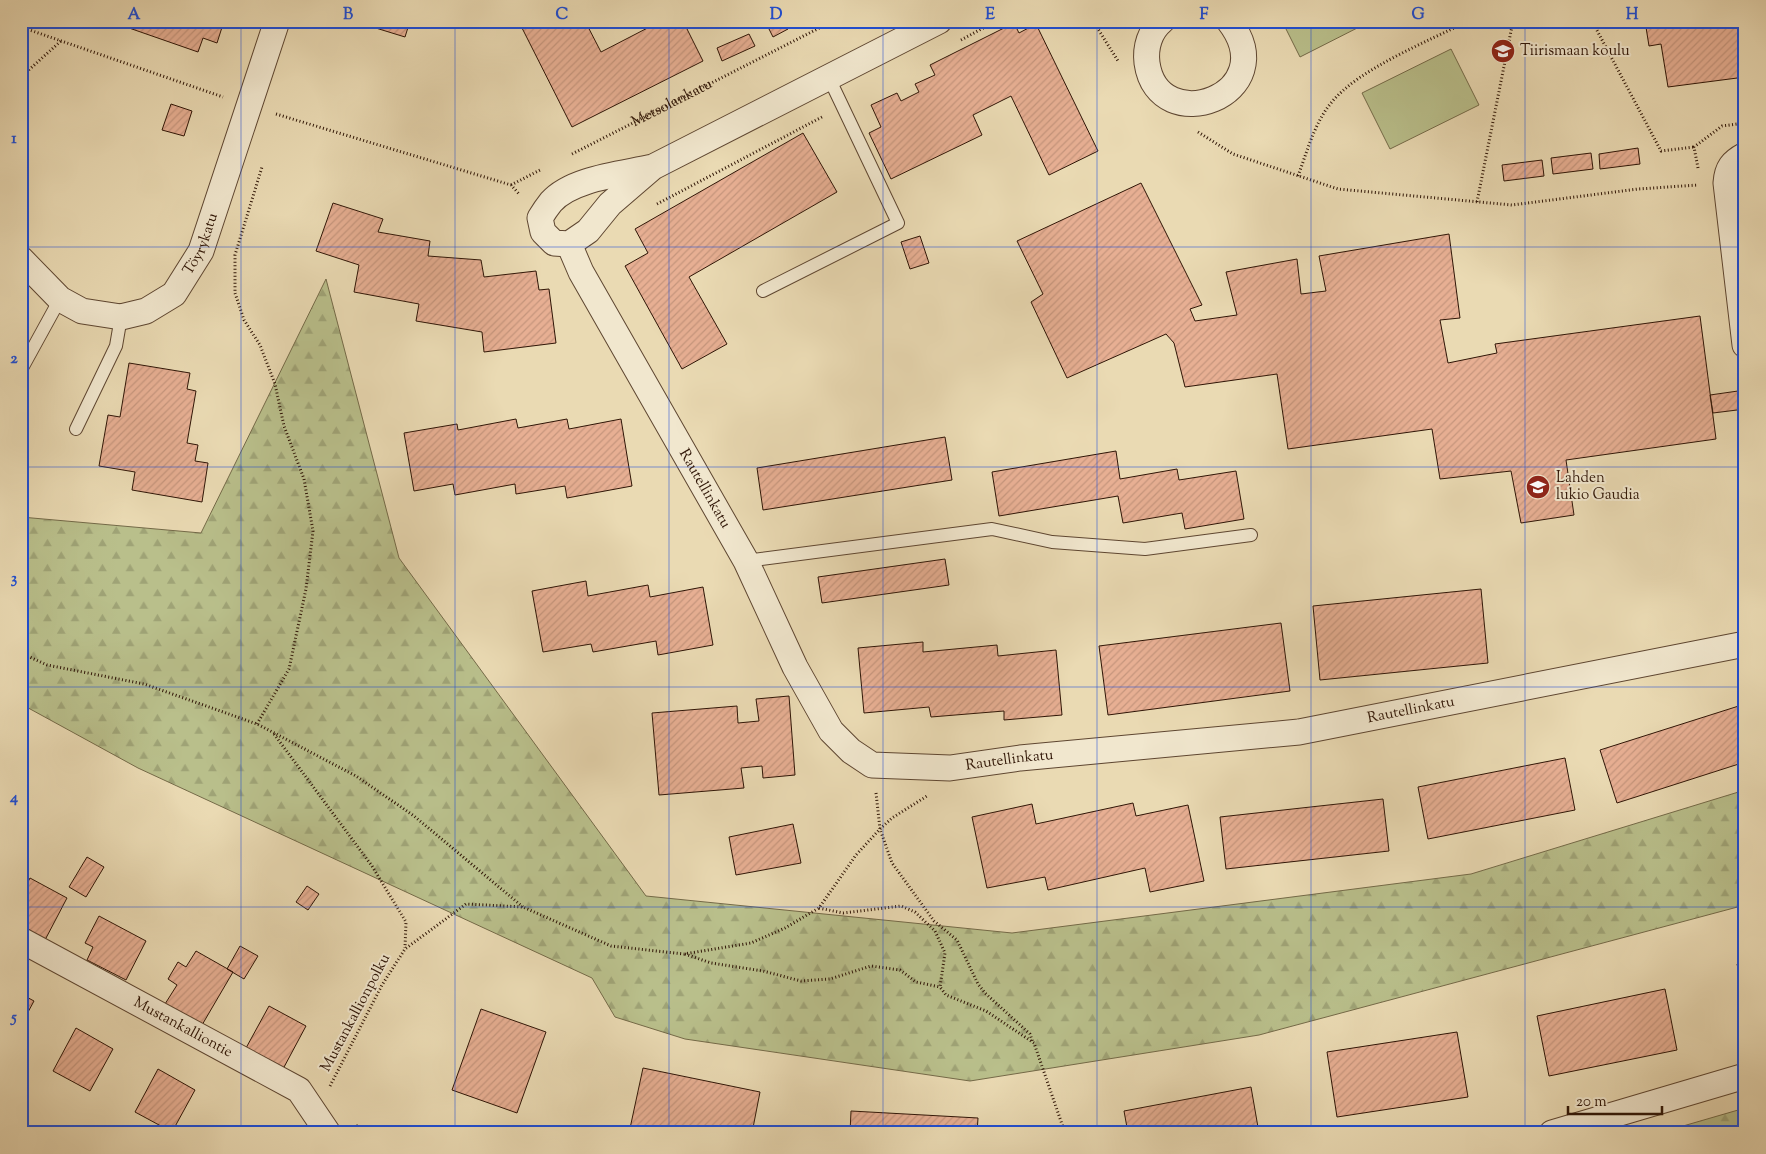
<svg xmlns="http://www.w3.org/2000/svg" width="1766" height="1154" font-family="'Sorts Mill Goudy',serif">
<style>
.forest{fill:url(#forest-firs);stroke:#746a48}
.park{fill:#b9bf8b;stroke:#746a48}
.building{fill:url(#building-hatch);stroke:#2f1506}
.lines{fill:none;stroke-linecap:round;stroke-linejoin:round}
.service-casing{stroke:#5e4631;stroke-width:14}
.minor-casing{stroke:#5e4631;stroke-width:27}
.path{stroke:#2f1506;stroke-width:3;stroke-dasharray:1 2.5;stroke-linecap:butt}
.service{stroke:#f1e7ce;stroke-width:12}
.minor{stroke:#f1e7ce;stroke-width:25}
.grid{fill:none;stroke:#1d4ed8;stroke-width:1;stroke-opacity:0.55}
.labels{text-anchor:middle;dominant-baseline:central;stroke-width:4;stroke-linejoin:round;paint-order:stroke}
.poi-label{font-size:15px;fill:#2f1506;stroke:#f1e7ce;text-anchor:start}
.street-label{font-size:15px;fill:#2f1506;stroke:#f1e7ce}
.neatline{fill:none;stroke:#1d4ed8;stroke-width:2}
.grid-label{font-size:16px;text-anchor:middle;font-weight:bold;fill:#1d4ed8}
</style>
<defs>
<pattern id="forest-firs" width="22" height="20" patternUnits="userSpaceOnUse" patternTransform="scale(1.25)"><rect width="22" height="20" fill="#b9bf8b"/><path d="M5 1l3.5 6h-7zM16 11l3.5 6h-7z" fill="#9fa376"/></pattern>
<pattern id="building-hatch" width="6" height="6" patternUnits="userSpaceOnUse" patternTransform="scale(1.25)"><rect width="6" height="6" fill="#e7af93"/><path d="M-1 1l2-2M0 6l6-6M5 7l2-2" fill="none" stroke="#c6967d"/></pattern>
</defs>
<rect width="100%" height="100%" fill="#eadab3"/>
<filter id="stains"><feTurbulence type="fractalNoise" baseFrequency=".004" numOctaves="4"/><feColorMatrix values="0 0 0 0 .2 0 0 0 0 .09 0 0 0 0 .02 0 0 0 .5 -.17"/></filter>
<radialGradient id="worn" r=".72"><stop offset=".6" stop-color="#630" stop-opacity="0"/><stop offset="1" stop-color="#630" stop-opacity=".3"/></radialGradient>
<path class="forest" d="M326 279 399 558 646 896 1012 933 1471 874 1745 790V905L1259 1035 970 1081 685 1039 615 1017 592 978 138 768 21 704V517L201 533Z
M1745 1108V1133H1659Z"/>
<path class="park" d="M1282 21H1371L1300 57Z
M1451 49 1479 105 1390 149 1362 93Z"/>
<path class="building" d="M109 21H224L217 43 203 38 198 52Z
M353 21H410L405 37Z
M521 21H585L601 52 661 21H683L703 61 572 127 520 24Z
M770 21H784L788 29 773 37 766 23Z
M1645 21H1745V77L1668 87 1661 44 1649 46Z
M1014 23 1019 33 1036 24 1098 151 1049 175 1011 96 973 115 982 135 891 179 869 133 881 127 871 105 897 93 901 101 919 92 915 84 935 75 930 65Z
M749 34 755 46 722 61 717 48Z
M171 104 192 111 184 136 162 130Z
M803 133 837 192 689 277 727 344 682 369 625 266 648 253 635 229Z
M1638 148 1640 164 1600 169 1599 154Z
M1591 153 1593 169 1553 174 1551 158Z
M1542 160 1544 176 1504 181 1502 165Z
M1141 183 1202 305 1190 309 1195 321 1237 315 1226 272 1297 259 1301 294 1326 291 1319 256 1449 234 1460 318 1440 320 1448 363 1497 353 1495 344 1700 316 1716 439 1566 460 1574 515 1521 523 1511 471 1440 479 1432 429 1288 449 1277 374 1185 387 1174 343 1166 334 1067 378 1031 302 1043 294 1017 241Z
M333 203 383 219 378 232 430 241 428 256 481 260 484 277 536 271 539 290 549 289 556 343 484 352 482 332 416 321 419 304 354 292 359 265 316 251Z
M920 236 929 263 910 269 901 242Z
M129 363 190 373 187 389 196 391 187 443 198 445 195 461 208 463 202 502 132 490 135 472 99 466 108 415 120 417Z
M1745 390V409L1713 413 1710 395Z
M516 419 518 428 567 419 569 429 621 419 632 486 567 498 565 486 516 494 515 484 455 495 453 484 414 491 404 433 457 424 458 430Z
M945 437 952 480 763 510 757 468Z
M1116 451 1120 479 1177 469 1179 480 1236 471 1244 519 1185 529 1182 513 1123 523 1118 496 999 516 992 472Z
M945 559 949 585 822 603 818 577Z
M586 581 588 596 648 585 650 597 703 587 713 645 658 655 656 641 593 652 591 644 543 652 532 591Z
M1481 589 1488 663 1320 680 1313 606Z
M1281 623 1290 691 1108 715 1099 646Z
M923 642V652L997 645 998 656 1056 650 1062 715 1004 720V711L931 717 929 707 864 713 858 648Z
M789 696 795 775 763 778 762 766 741 768 744 788 659 795 652 713 737 706 738 723 759 721 756 699Z
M1745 704V762L1617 803 1600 750Z
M1565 758 1575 810 1428 839 1418 787Z
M1383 799 1389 851 1226 869 1220 817Z
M1133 803 1136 816 1188 805 1204 881 1150 892 1145 868 1048 890 1045 877 987 888 972 817 1032 804 1036 824Z
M793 824 801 863 736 875 729 837Z
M87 857 104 867 86 897 69 887Z
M30 878 67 898 45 940 21 928V895Z
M307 886 319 894 308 910 296 902Z
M99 916 146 941 126 980 87 960 93 947 85 943Z
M240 946 258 956 244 979 227 969Z
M196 951 233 972 202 1025 165 1004 177 985 168 979 178 962 186 967Z
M1745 962V998L1737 964Z
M1665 989 1677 1050 1549 1076 1537 1016Z
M21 994 34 1001 21 1025Z
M269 1006 306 1026 283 1069 246 1048Z
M481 1009 546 1032 517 1113 452 1090Z
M76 1028 113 1049 90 1091 53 1071Z
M1457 1032 1468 1097 1337 1117 1327 1052Z
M643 1068 760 1092 752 1133H629Z
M158 1069 195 1090 172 1132 135 1112Z
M1251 1087 1259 1133H1128L1124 1111Z
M851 1111 978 1118 977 1133H850Z"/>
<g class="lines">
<g class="service-casing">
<path id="service" d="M763 291 898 223 829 78
M21 370 60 299
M76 429 116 346 121 317
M746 561 992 529 1052 542 1145 549 1251 535"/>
</g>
<g class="minor-casing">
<g id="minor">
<path d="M1162 21C1150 31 1145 47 1147 63 1158 141 1286 95 1229 21"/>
<path d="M1745 155C1732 162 1727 168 1726 183L1745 345"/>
<path d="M653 167C623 174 572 178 551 202 547 207 543 213 540 218L543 232 554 243 569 244 588 231 610 204 653 167 939 21"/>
<path id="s2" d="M569 244 581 272 746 561 795 667 831 731 851 751 872 765 950 768 1020 758 1299 732 1745 644"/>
<path id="s3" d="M21 259 60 299 82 311 121 317 146 311 174 294 201 251 277 21"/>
<path id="s4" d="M21 940 299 1090 328 1133"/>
<path d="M1552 1133 1745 1076"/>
</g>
</g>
<g class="path">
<path d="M1093 21 1118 61"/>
<path d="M1592 21 1661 151 1694 147"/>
<path d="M21 27 223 97"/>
<path d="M961 40 996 21"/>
<path d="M21 77 62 40"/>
<path d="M276 114 511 185 520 195"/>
<path d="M1198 132 1233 154 1338 189 1512 205 1638 189 1698 185"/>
<path id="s1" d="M572 154 833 21"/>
<path d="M1698 168 1694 147 1722 126 1745 123"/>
<path d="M1298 176C1307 152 1314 124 1331 103 1358 69 1427 42 1468 21"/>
<path d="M511 185 542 169"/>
<path d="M1477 202 1513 21"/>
<path d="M657 204 822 117"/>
<path d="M21 653 47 665 144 684 257 724 356 776 414 816 523 907"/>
<path d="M257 724 289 669 306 589 313 531 304 479 284 426 275 384 260 345 244 320 235 293V255L262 167"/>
<path d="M274 734 372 866 406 922 405 948"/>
<path d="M876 793 880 829 892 863 934 921 957 940 978 984 985 993 1030 1034 1033 1043"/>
<path d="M819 908 843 913 901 906 915 912 935 931 945 953 940 987 946 995 986 1011 1034 1043 1065 1133"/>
<path d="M685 954 711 963 763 971 801 981 830 979 871 966 900 970 916 982 940 987"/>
<path d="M330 1086 382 985 405 949 466 904 523 907 611 946 684 954 751 943 785 928 819 908 856 855 880 829 892 818 927 796"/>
<path d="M356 1125 361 1133"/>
</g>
<use href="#service" class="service"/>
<use href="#minor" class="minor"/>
</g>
<path class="grid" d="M241 21V1133M455 21V1133M669 21V1133M883 21V1133M1097 21V1133M1311 21V1133M1525 21V1133M21 247H1745M21 467H1745M21 687H1745M21 907H1745"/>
<defs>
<g id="school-disc" transform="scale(1.25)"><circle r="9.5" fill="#8f2418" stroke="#f1e7ce"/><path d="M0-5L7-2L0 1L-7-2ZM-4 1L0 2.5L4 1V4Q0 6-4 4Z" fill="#fff"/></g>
</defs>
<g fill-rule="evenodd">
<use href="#school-disc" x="1503" y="51"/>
<use href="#school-disc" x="1538" y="487"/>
</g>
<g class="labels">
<g class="poi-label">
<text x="1520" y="51">Tiirismaan koulu</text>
<text x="1556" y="478">Lahden<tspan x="1556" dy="17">lukio Gaudia</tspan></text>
</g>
<g class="street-label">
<text stroke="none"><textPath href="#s1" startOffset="112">Metsolankatu</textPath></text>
<text stroke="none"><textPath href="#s3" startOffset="236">Töyrykatu</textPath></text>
<text stroke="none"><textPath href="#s2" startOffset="280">Rautellinkatu</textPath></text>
<text stroke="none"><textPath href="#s2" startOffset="1150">Rautellinkatu</textPath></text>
<text stroke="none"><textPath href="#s2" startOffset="745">Rautellinkatu</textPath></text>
<text transform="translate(356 1013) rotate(-62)">Mustankallionpolku</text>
<text stroke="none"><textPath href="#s4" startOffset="184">Mustankalliontie</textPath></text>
</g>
</g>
<rect width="1766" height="1154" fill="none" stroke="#eadab3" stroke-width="55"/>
<path d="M1568 1106v8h94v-8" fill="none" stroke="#2f1506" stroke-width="2.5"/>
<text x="1576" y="1106" font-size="15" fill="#2f1506" stroke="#f1e7ce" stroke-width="4" paint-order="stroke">20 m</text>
<rect x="28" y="28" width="1710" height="1098" class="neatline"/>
<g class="grid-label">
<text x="134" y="19">A</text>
<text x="348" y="19">B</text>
<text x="562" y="19">C</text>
<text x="776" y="19">D</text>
<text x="990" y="19">E</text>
<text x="1204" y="19">F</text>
<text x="1418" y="19">G</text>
<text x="1632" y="19">H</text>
<text x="14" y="143">1</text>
<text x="14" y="363">2</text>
<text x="14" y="583">3</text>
<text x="14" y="802">4</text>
<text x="14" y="1022">5</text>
</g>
<rect width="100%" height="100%" filter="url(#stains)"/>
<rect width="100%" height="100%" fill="url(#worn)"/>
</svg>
